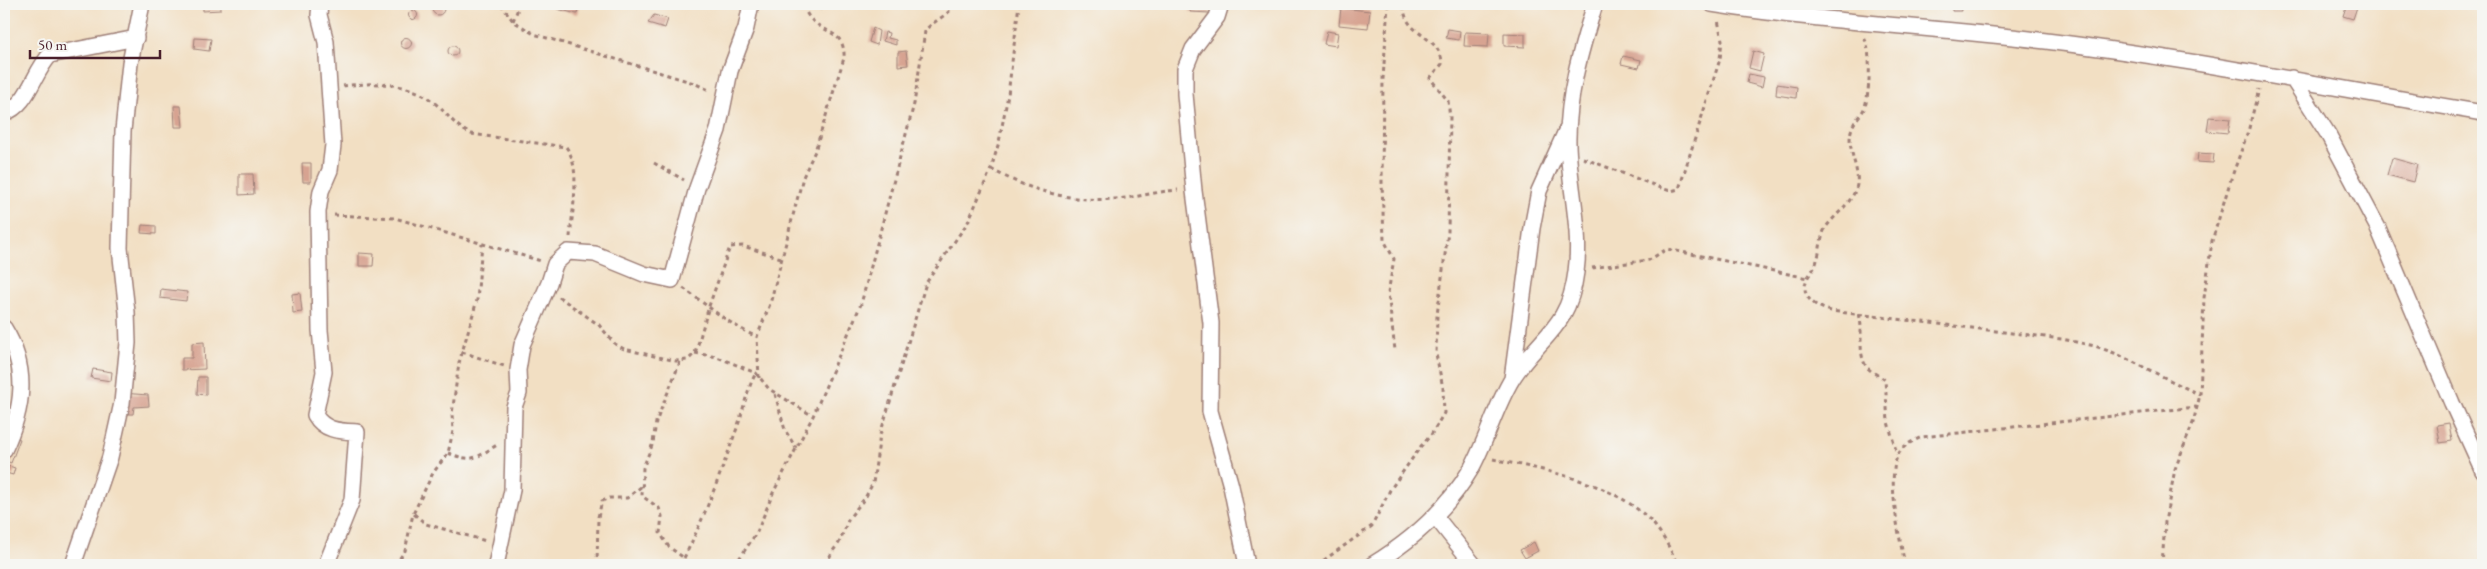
<svg xmlns="http://www.w3.org/2000/svg" width="2487" height="569" font-family="'EB Garamond',serif">
<style>
.building{fill:#d7a391}
.lines{fill:none;stroke-linecap:round;stroke-linejoin:round}
.minor-casing{stroke:#9e7f77;stroke-width:18}
.path{stroke:#9e7f77;stroke-width:3;stroke-dasharray:4 4;stroke-linecap:butt}
.minor{stroke:#fff;stroke-width:15}
</style>
<rect width="100%" height="100%" fill="#f6f6f2"/>
<filter id="ink" filterUnits="userSpaceOnUse"><feTurbulence type="fractalNoise" baseFrequency=".02" numOctaves="2"/><feDisplacementMap in="SourceGraphic" scale="10" xChannelSelector="R" yChannelSelector="G"/><feConvolveMatrix kernelMatrix="1 2 1 2 8 2 1 2 1" color-interpolation-filters="sRGB"/></filter>
<filter id="wash" filterUnits="userSpaceOnUse"><feTurbulence type="fractalNoise" baseFrequency=".0096" numOctaves="4" result="noise"/><feDisplacementMap in="SourceGraphic" scale="20" xChannelSelector="R" yChannelSelector="G"/><feGaussianBlur stdDeviation="1.12" result="paint"/><feColorMatrix in="noise" values="0 0 0 0 0 0 0 0 0 0 0 0 0 0 0 0 0 1.4 0 .05"/><feComposite in="paint" operator="in"/></filter>
<g filter="url(#wash)">
<rect width="100%" height="100%" fill="#f2dfc3"/>
<g id="blocks">
<path class="building" d="M432 9a6 6 0 1 1 12 0a6 6 0 1 1-12 0Z
M203 4H220V10L203 11Z
M558 4 579 5 577 14 557 9Z
M814 4H823L821 10 813 7Z
M1191 4H1211L1210 13 1190 12Z
M1952 4H1960L1961 11H1952Z
M2347 4H2358L2353 19 2343 16Z
M1341 8 1370 11 1368 28 1339 25Z
M408.5 15a4.5 4.5 0 1 1 9 0a4.5 4.5 0 1 1-9 0Z
M654 15 668 19 665 28 648 23Z
M873 28 879 31 877 45 869 42Z
M1448 29 1460 31 1459 40 1446 38Z
M1327 31 1338 33 1336 46 1324 44Z
M885 32 889 33 888 38 896 40V45L883 41Z
M1465 32 1489 33 1488 47 1464 46Z
M1504 33 1525 34V47L1504 46Z
M400.5 43a5.5 5.5 0 1 1 11 0a5.5 5.5 0 1 1-11 0Z
M195 38 211 39 209 51 194 49Z
M448 51a5 5 0 1 1 10 0a5 5 0 1 1-10 0Z
M906 51 908 65 898 66V52Z
M1753 51 1764 54 1760 71 1749 68Z
M1623 56 1641 60 1639 68 1621 64Z
M1749 74 1764 77 1762 87 1747 83Z
M1777 84 1797 87 1796 98 1776 95Z
M174 106H181L183 127H175Z
M2209 117 2230 119 2228 133 2207 131Z
M2198 153 2214 154 2213 163 2197 162Z
M2392 158 2417 165 2413 182 2387 175Z
M302 163H311V182H303Z
M239 174H253L254 194 239 195Z
M142 225 156 226V234L141 233Z
M359 253 374 254 373 266H359Z
M161 289 187 292 186 301 160 298Z
M300 293 302 312 293 313 292 294Z
M204 342 205 369 182 370V358H192V343Z
M93 369 112 372 111 381 91 378Z
M198 377H206V395L197 394Z
M122 393 148 395 149 406 134 407 133 414H122Z
M2449 423 2452 441 2440 443 2437 425Z
M9 435 20 439 11 463 4 460V448Z
M9 466 15 468 13 475 6 473Z
M1534 542 1538 551 1525 558 1520 550Z"/>
</g>
</g>
<g filter="url(#ink)">
<use href="#blocks" fill-opacity="0" stroke="#9e7f77" stroke-width="1"/>
<g class="lines">
<g class="minor-casing">
<path id="minor" d="M320 4 319 15 326 42 333 145 330 170 321 191 318 212 320 330 324 372 315 415C324 431 340 431 357 432L352 500 326 565
M1221 4 1217 17 1193 49 1185 69V94L1194 191 1211 323 1210 411 1231 486 1247 565
M1712 4C1823 22 1935 27 2046 41 2193 59 2337 89 2483 113
M2292 78 2328 134 2378 228 2452 403 2483 471
M4 113C28 106 33 73 50 55L136 38
M4 328C29 368 24 408 4 450
M1512 379 1532 228 1539 191 1566 131
M1435 516 1474 565
M73 565 110 457 122 403 128 343 127 312 120 248 123 131 130 63 142 4
M496 565 512 490 514 407 519 393 518 370 522 345 549 283 555 264 568 252 595 254 644 274 672 280 697 188 718 130 730 71 746 28 751 4
M1372 565C1411 541 1447 510 1471 469 1487 440 1495 407 1512 379 1538 337 1569 330 1576 272 1582 229 1569 186 1568 144 1567 96 1581 49 1595 4"/>
</g>
<path class="path" d="M501 4 513 21 534 34 694 83 711 91
M1388 4 1383 79 1382 182 1384 240 1394 259 1388 293 1395 350
M513 21 520 4
M1864 38C1872 48 1870 96 1864 109 1861 115 1854 121 1852 128 1844 149 1864 172 1855 191 1849 205 1835 215 1826 227 1820 236 1821 250 1817 260 1816 266 1812 271 1808 277 1798 296 1815 307 1831 311L2062 339 2095 346 2117 354 2200 395
M343 86C376 82 412 81 438 106 450 117 456 127 471 134L566 147C582 167 572 212 570 237
M1583 158 1664 189 1671 191 1679 189 1720 59 1722 40 1718 20
M654 163 684 180
M991 169C1031 192 1078 204 1125 198 1143 196 1160 191 1178 190
M334 215 395 218 541 261
M1592 268 1649 260 1667 249 1808 278
M683 288C708 306 730 325 757 337
M559 297 599 325 615 344 624 349 676 361 688 360 695 353 699 341 709 306 730 247 743 246 781 258
M1859 314C1864 330 1857 352 1866 366 1870 372 1879 375 1885 380L1888 422 1897 454
M462 352 504 366
M695 353 717 357 756 373 769 389 813 416
M680 362 656 422 653 443 643 468 642 496 659 508 662 516 660 533 669 547 684 558 683 565
M759 378 757 337 770 304 803 177 815 151 844 58C846 24 812 37 803 4
M775 394 785 430 796 448
M448 453C474 463 475 458 497 445
M1493 459C1542 470 1601 479 1641 512 1658 525 1669 546 1678 565
M414 514 426 524 486 541
M684 558C705 516 721 472 737 428 744 409 746 391 756 373
M739 559 757 532 773 493 813 416 861 304 914 104 925 31C933 20 949 16 955 4
M395 565 405 551 413 514 433 473 448 453 453 431 452 414 459 363 477 300 482 244
M597 565 598 517 602 501 609 498H627L642 486
M826 565 832 552 839 543 849 518 865 498 873 483 880 435 926 283 968 222 991 169 999 142 1008 95 1019 4
M1317 565 1372 526 1390 490 1421 446 1431 435 1444 413 1443 388 1436 354 1437 315 1448 232 1450 117 1448 101 1430 78 1442 64C1442 35 1402 36 1404 4
M1905 565C1900 540 1886 477 1898 455 1903 445 1911 442 1922 437L2196 407
M2162 565 2165 522 2175 469 2193 423 2200 395 2204 298 2212 241 2231 179 2248 132 2259 89"/>
<use href="#minor" class="minor"/>
</g>
</g>
<rect width="2487" height="569" fill="none" stroke="#f6f6f2" stroke-width="20"/>
<path d="M30 50v8h130v-8" fill="none" stroke="#4a1f2b" stroke-width="2.5"/>
<text x="38" y="50" font-size="15" fill="#4a1f2b" stroke="#f6f6f2" stroke-width="4" paint-order="stroke">50 m</text>
</svg>
